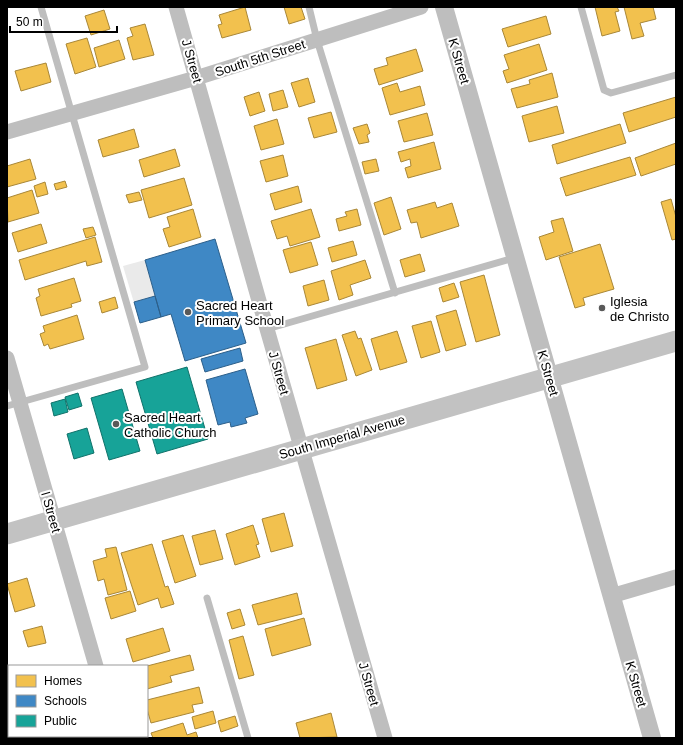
<svg xmlns="http://www.w3.org/2000/svg" width="683" height="745" font-family="Helvetica,sans-serif">
<style>
.green{fill:#eaeaea}
.homes{fill:#f2c14e;stroke:#a98737}
.schools{fill:#3f88c5;stroke:#2c5f8a}
.public{fill:#17a398;stroke:#10726a}
.lines{fill:none;stroke-linecap:round;stroke-linejoin:round}
.service{stroke:#bebebe;stroke-width:7}
.minor{stroke:#bebebe;stroke-width:15}
.tertiary{stroke:#bebebe;stroke-width:18}
.secondary{stroke:#c2c2c2;stroke-width:21}
.poi-dot{fill:#595959;stroke:#fff;stroke-width:1.5}
.labels{text-anchor:middle;dominant-baseline:central;stroke-width:4;stroke-linejoin:round;paint-order:stroke}
.street-label{font-size:13px;fill:#000;stroke:#fff}
.poi-label{font-size:13px;fill:#000;stroke:#fff;text-anchor:start}
</style>
<rect width="100%" height="100%" fill="#fff"/>
<path class="green" d="M145 260 161 317 140 323 123 266Z"/>
<path class="homes" d="M245 7 251 30 222 38 218 25 222 24 219 15Z
M284 7H301L305 19 289 24Z
M595 7H617L619 11 615 12 620 31 602 36Z
M624 7H653L656 19 640 23 644 36 632 39Z
M104 10 110 29 91 35 85 16Z
M546 16 551 34 508 47 502 29Z
M145 24 154 55 133 60 127 38 133 36 130 28Z
M87 38 96 67 75 74 66 44Z
M119 40 125 59 99 67 94 48Z
M539 44 547 70 507 83 503 71 509 69 504 55Z
M416 49 423 71 379 85 374 69 388 65 386 58Z
M46 63 51 82 21 91 15 71Z
M552 73 558 97 517 108 511 89 530 84 529 80Z
M308 78 315 102 299 107 291 83Z
M397 83 400 92 420 86 425 105 390 115 382 88Z
M283 90 288 107 273 111 269 94Z
M259 92 265 111 250 116 244 97Z
M676 97V117L629 132 623 113Z
M557 106 564 133 529 142 522 116Z
M331 112 337 132 314 138 308 118Z
M427 113 433 135 404 142 398 121Z
M277 119 284 144 261 150 254 126Z
M367 124 370 133 367 135 369 142 359 144 353 128Z
M620 124 626 143 557 164 552 145Z
M134 129 139 147 103 157 98 140Z
M434 142 441 169 408 178 405 168 411 166 410 159 401 162 398 152Z
M676 143V164L641 176 635 158Z
M175 149 180 166 144 177 139 160Z
M283 155 288 176 266 182 260 161Z
M630 157 636 175 566 196 560 178Z
M30 159 36 179 7 187V166Z
M376 159 379 171 365 174 362 162Z
M184 178 192 205 149 218 141 190Z
M65 181 67 187 56 190 54 184Z
M45 182 48 194 37 197 34 186Z
M298 186 302 202 275 210 270 194Z
M32 190 39 213 8 222 7 198Z
M139 192 142 200 129 203 126 195Z
M391 197 401 229 384 235 374 203Z
M671 199 676 217V239L672 240 661 202Z
M435 202 437 208 452 203 459 226 421 238 417 222 411 223 407 210Z
M193 209 201 237 169 247 163 229 170 227 167 217Z
M311 209 320 237 290 246 287 236 277 239 271 221Z
M357 209 361 225 339 231 336 219 347 216 345 212Z
M563 218 573 251 546 260 539 237 554 232 551 221Z
M41 224 47 243 18 252 12 233Z
M93 227 96 235 86 238 83 229Z
M95 237 102 262 87 266 86 261 25 280 19 260Z
M353 241 357 255 332 262 328 248Z
M311 242 318 265 290 273 283 250Z
M600 244 614 289 583 298 585 305 575 308 559 257Z
M420 254 425 271 405 277 400 260Z
M365 260 371 278 350 285 353 295 339 300 331 271Z
M484 275 500 335 476 342 460 282Z
M74 278 81 301 71 304 72 307 41 316 36 298 40 296 38 289Z
M324 280 329 300 308 306 303 286Z
M454 283 459 297 443 302 439 288Z
M115 297 118 308 102 313 99 302Z
M456 310 466 345 446 351 436 316Z
M77 315 84 339 50 349 48 344 44 346 40 334 45 332 43 326Z
M431 321 440 352 421 358 412 326Z
M355 331 358 339 361 338 372 370 356 376 342 335Z
M397 331 407 362 380 370 371 339Z
M336 339 347 380 317 389 305 348Z
M284 513 293 546 271 552 262 519Z
M253 525 259 544 256 545 260 557 235 565 226 534Z
M215 530 223 559 200 565 192 536Z
M183 535 196 576 175 583 162 541Z
M152 544 165 587 168 586 174 604 161 608 158 598 138 605 121 553Z
M116 547 127 590 108 595 104 579 98 581 93 561 107 557 105 549Z
M27 578 35 606 15 612 7 584Z
M130 591 136 611 111 619 105 598Z
M297 593 302 614 258 625 252 605Z
M240 609 245 625 232 629 227 613Z
M304 618 311 645 272 656 265 629Z
M42 626 46 643 28 647 23 631Z
M163 628 170 651 133 662 126 639Z
M243 636 254 675 239 679 229 640Z
M190 655 194 670 170 676 172 682 147 689V666Z
M199 687 203 703 192 705 194 712 151 723 147 709V700Z
M213 711 216 723 195 729 192 717Z
M331 713 337 737 300 738 296 723Z
M235 716 238 726 221 732 218 721Z
M183 723 187 735 196 732 198 738H153L151 733Z
M36 736H69V738H37Z"/>
<path class="schools" d="M215 239 246 343 185 361 171 314 161 317 145 260Z
M155 296 161 317 140 323 134 302Z
M240 348 243 361 205 372 201 359Z
M245 369 258 414 245 418 247 423 231 427 230 422 218 425 206 380Z"/>
<path class="public" d="M187 367 208 439 157 454 136 382Z
M122 389 140 451 109 460 91 398Z
M78 393 82 406 69 410 65 397Z
M65 399 68 412 54 416 51 403Z
M87 428 94 453 74 459 67 434Z"/>
<g class="lines">
<path class="service" d="M309 7 317 40 395 293
M581 7 604 90 611 93 676 75
M267 329 514 258
M7 406 145 367 41 7
M207 598 248 738"/>
<path class="minor" d="M176 7 267 329 385 738
M7 132 196 78 421 7
M7 358 96 666
M611 596 676 577
M116 736 117 738"/>
<path class="tertiary" d="M444 7 652 738"/>
<path class="secondary" d="M7 534 676 341"/>
</g>
<g class="poi-dot">
<circle cx="602" cy="308" r="4"/>
<circle cx="188" cy="312" r="4"/>
<circle cx="116" cy="424" r="4"/>
</g>
<g class="labels">
<g class="street-label">
<text transform="translate(260 58) rotate(-18)">South 5th Street</text>
<text transform="translate(192 61) rotate(74)">J Street</text>
<text transform="translate(459 61) rotate(74)">K Street</text>
<text transform="translate(279 373) rotate(74)">J Street</text>
<text transform="translate(548 373) rotate(74)">K Street</text>
<text transform="translate(342 437) rotate(-16)">South Imperial Avenue</text>
<text transform="translate(51 512) rotate(74)">I Street</text>
<text transform="translate(369 684) rotate(74)">J Street</text>
<text transform="translate(636 684) rotate(74)">K Street</text>
</g>
<g class="poi-label">
<text x="610" y="301">Iglesia<tspan x="610" dy="15">de Christo</tspan></text>
<text x="196" y="305">Sacred Heart<tspan x="196" dy="15">Primary School</tspan></text>
<text x="124" y="417">Sacred Heart<tspan x="124" dy="15">Catholic Church</tspan></text>
</g>
</g>
<rect width="683" height="745" fill="none" stroke="#000000" stroke-width="16"/>
<rect x="8" y="665" width="140" height="72" fill="#ffffff" stroke="#999999"/>
<rect x="16" y="675" width="20" height="12" fill="#f2c14e" stroke="#999999"/>
<text x="44" y="685" font-size="12" fill="#000000">Homes</text>
<rect x="16" y="695" width="20" height="12" fill="#3f88c5" stroke="#999999"/>
<text x="44" y="705" font-size="12" fill="#000000">Schools</text>
<rect x="16" y="715" width="20" height="12" fill="#17a398" stroke="#999999"/>
<text x="44" y="725" font-size="12" fill="#000000">Public</text>
<path d="M10 26v6h107v-6" fill="none" stroke="#000000" stroke-width="2"/>
<text x="16" y="26" font-size="12" fill="#000000" stroke="#ffffff" stroke-width="3" paint-order="stroke">50 m</text>
</svg>
